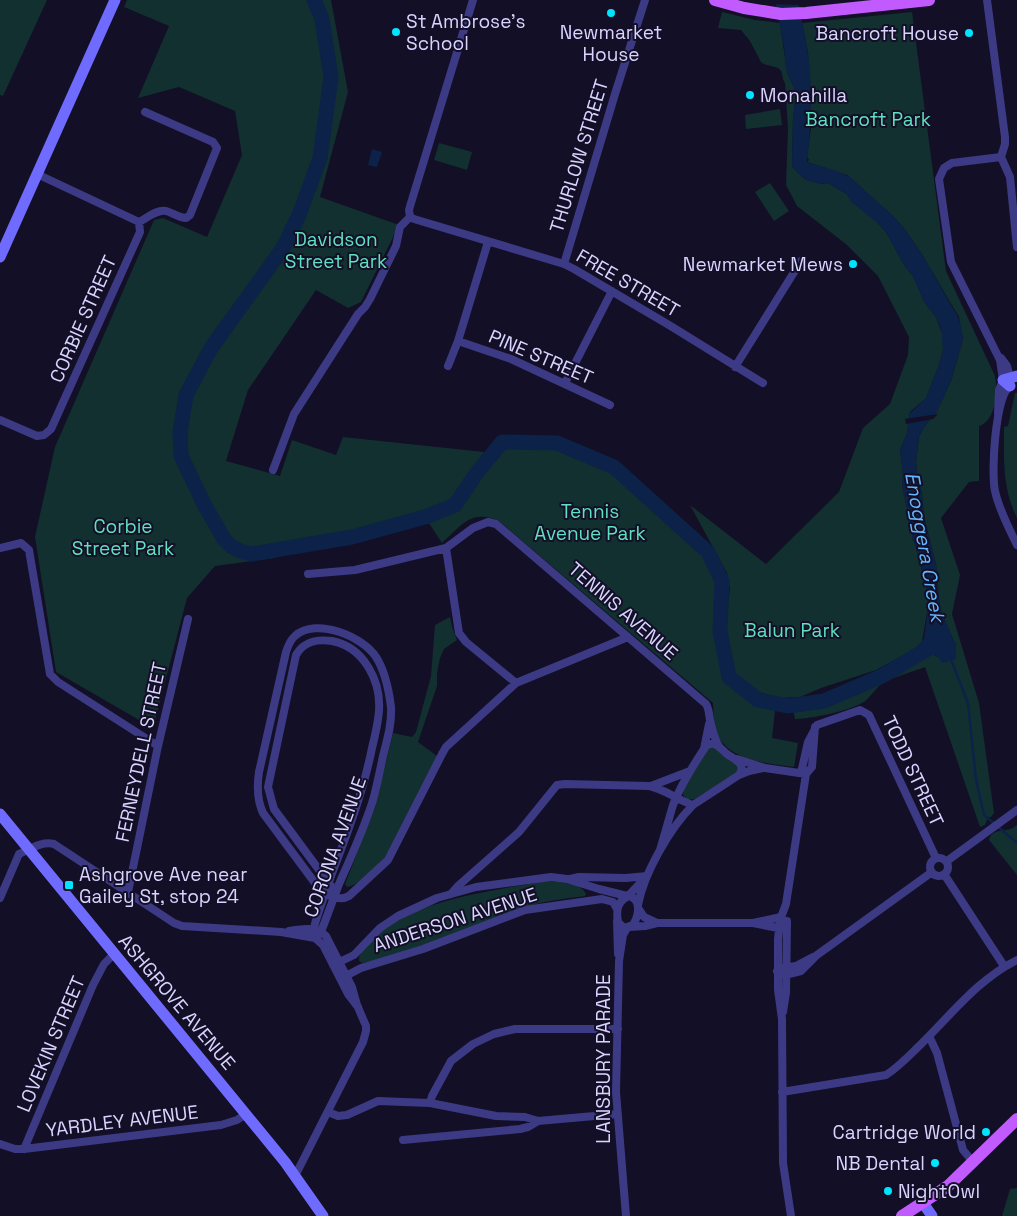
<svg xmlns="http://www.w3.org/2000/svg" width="1017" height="1216" font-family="'Space Grotesk',sans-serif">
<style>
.green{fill:#12302f}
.water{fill:#0c2248}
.pier{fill:#130f26}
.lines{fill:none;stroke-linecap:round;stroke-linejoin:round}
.stream{stroke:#0c2248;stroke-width:2.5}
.river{stroke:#0c2248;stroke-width:15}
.street{stroke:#3d3a85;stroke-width:8}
.secondary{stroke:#6f6bff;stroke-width:11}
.primary{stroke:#c25bff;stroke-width:12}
.poi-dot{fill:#00e5ff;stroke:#130f26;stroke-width:2}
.labels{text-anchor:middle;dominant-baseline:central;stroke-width:4;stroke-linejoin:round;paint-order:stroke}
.poi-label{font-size:19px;fill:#d9d4ff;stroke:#130f26;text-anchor:start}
.park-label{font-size:19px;fill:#5fe0c0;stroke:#130f26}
.street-label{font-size:19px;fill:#d9d4ff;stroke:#130f26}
.water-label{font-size:20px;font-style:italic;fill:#62b6ff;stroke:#130f26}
</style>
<rect width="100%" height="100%" fill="#130f26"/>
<path class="green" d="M0 0H47L3 96 0 95Z
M127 0H331L348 92 320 197 399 225 361 302 348 308 316 290 248 390 226 461 280 476 292 440 336 455 343 437 484 452 450 505 356 531 290 541 275 558 215 566 187 598 153 728 56 672 35 537 55 447 154 220 163 218 207 237 242 155 235 111 179 87 138 98 169 26 124 7Z
M722 12 755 20 780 23 787 72 796 92 793 120 792 166 798 173 806 180 822 184 828 183 847 194 849 198 876 221 886 232 904 265 913 276 925 303 936 317 943 336V350L939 365 926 398 910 412 907 433 900 450 903 475 902 485 908 513 913 527 912 538 915 544 928 594V606L922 642 915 649 876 670 821 688 800 697 780 698 759 692 744 685 732 672 725 625 730 589 727 573 690 505 766 564 839 492 863 428 890 404 908 355 909 337 878 276 847 245 797 206 786 185 788 128 785 83C782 79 783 75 781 71 777 65 766 67 761 62L750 41 741 30 718 28Z
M912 12 946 271 995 376C998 391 996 421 979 426V481L969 482 941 518 960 575 952 614 979 703 994 813 991 817H988L985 825 980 827 925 667C912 672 893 677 882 684 874 689 871 698 862 703 845 712 814 718 795 719L793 709 819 705 846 695 879 680 924 655 933 654 939 658 956 646 940 609 936 564 924 517 922 494 917 475 916 461 919 437 924 427 937 411 951 381 963 339 959 317 921 253 906 231 894 217 847 175 807 162 809 160 807 156 811 128 808 52 802 23Z
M780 109 782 125 746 129 745 115Z
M439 143 472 152 467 170 434 160Z
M770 183 789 211 774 221 755 192Z
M1015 393H1017V518C1002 488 1004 459 1004 427L1008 426Z
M502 442 557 443 614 467 708 552 722 581 720 631 729 677 758 700 788 706 775 711 772 738 798 743 794 767C769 763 730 762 717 734 713 725 714 713 713 703L499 521C471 509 462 525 442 543L425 517 455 505 476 474Z
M450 617 452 627 457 640 444 649 440 658 437 673V686L418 742 437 756 386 856C378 865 359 886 347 887L345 884 375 807 393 733 412 737 416 732 431 676 435 625Z
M714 747 736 763 739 768 736 773 695 799 688 800 683 795 684 789 701 757 708 748Z
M1017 825V875L989 840C992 829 1001 832 1010 829 1012 829 1015 826 1017 825Z
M546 881C558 882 581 882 586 894L585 896C562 899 539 902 518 909 466 928 416 954 362 963L359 961C358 953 365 948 370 942 408 900 492 891 546 881Z
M1017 1188V1216H1002L1010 1189Z"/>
<path class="water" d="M775 0H798C800 18 806 36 808 54 813 90 811 128 807 162L837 171 850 177 894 217 906 231 921 253 957 315 961 325 963 339 951 381 937 412 924 427 919 437 916 461 917 475 922 494 924 517 936 564 940 609 956 646V659L942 663C935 649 926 654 915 660L912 652 924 639 928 606V595L915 544 912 538 913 527 908 513 902 485 903 475 900 450 907 433 909 414 926 398 939 365 943 350 941 329 936 317 925 303 913 276 904 265 886 232 879 224 850 201 847 194 828 183 822 184 806 180 798 173 792 166 793 120 796 92 786 70 784 47Z
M372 149 382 152 377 167 368 165Z"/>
<path class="pier" d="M773 0H801V5L774 4Z
M938 414 933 419 906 424 905 419Z"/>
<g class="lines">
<path class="stream" d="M950 657 968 703 976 780 984 815 1017 843"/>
<path class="river" d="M314 0 322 19 331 77 320 158 299 215 283 248 211 348 186 395 180 432 181 456 205 506 224 539 232 547 243 552 252 554 352 537 425 517 455 505 476 474 502 442 557 443 614 467 708 552 722 581 720 631 729 677 758 700 788 706 824 701 882 676 931 647"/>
<path class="street" d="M987 0 1005 137V144L1001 157 1010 177 1017 247
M37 174 139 222
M410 217 414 219 564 264 574 269 669 325 763 383
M410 217 409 210 411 203 473 0
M139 222C147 218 157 209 166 211 173 213 179 218 186 218L190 215 217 148 213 142 145 112
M564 264 615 94 645 0
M458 341 511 359 610 405
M1001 358 1007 366 1010 377
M448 366 458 341 488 242
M735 367 801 261
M565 383 612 291
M1010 386C995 398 991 472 995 491 999 510 1009 528 1017 545
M998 414 999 390 1003 380 1000 360 951 262 939 179 944 168 952 163 1001 157
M0 420 37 436 44 435 51 429 140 232 139 222
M273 470 294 414 358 314 365 307 370 299 396 246 400 227 410 217
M0 548 21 543 29 550 50 674 58 682 158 746
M446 548 459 633 466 642 516 683
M308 574 355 570 446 548 473 528 488 522 496 524 706 704C709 709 709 714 710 720 712 730 715 740 720 748
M704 749 709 724
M737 759 765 768 806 774
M801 773 808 742 817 725 860 710 869 715 936 858
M739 775 749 771 763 768
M651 786 690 771
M930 867a9 9 0 1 1 18 0a9 9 0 1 1-18 0Z
M947 861 1017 810
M944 874 1004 966
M570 879 579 877 626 878 647 876
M128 892 158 746 188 619
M451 894 458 886 519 832 557 785 565 784 649 786C665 789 677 800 693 805L739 775C747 764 735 760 727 754 723 751 720 746 714 744 710 743 710 744 706 746 694 764 681 784 673 805L660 850
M628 896 647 876
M629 896C642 900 639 915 633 925L624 928 618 922C616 910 617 901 629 896Z
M0 898 19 854C31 849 41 841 54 844L174 923 182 926 281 932 315 938 323 945 348 994 358 1007
M638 905C644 873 670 828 693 805
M638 908 644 917 657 923H753L778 928 787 923 781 917 753 923
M617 921 618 954
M629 927 645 926 657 923
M289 931C301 929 316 926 326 936L352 987 357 1005 366 1026V1031L363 1042 295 1176
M315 938 321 932 339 884C351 857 364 829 373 800 377 786 380 770 383 756 387 740 392 724 391 707 389 691 385 671 376 657 362 636 316 617 295 636 290 640 288 646 286 652L259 772C257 785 257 800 263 813L318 887C325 895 339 902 349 896L388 860 442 754 446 747 516 683 628 637
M315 938C313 931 314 927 316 920 321 905 326 891 331 876 347 834 363 793 372 748 375 736 378 723 379 711 381 681 364 647 332 641 317 639 304 641 296 655L268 787 274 809 331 886 334 896
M333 965 354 955 380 928 398 916 437 898 476 887 551 877 567 879 599 889 627 896
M783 968 796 966 813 957
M777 971 785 975 801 971 817 955 932 872
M342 978 361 968 423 949 525 910 602 899 613 902 617 909
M783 1012 786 993 787 921
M929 1036 937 1053 963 1150 974 1163
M782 1092 886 1075C897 1068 906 1059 915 1050 948 1019 976 980 1017 960
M430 1103 432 1096 451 1061 473 1044 494 1034 515 1029H618
M328 1112 338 1116 347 1115 378 1101 430 1103 496 1116 525 1117 538 1121 617 1114
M403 1140 520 1129 528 1127 538 1121
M0 1144 15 1149H24L221 1125 237 1120 246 1114
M24 1149 93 985 104 964 114 954
M626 1216 616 1092 619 961 623 935 627 928
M791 1216 783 1163 782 1019 778 990V939L780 920 786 904 806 774 812 767 815 727"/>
<path class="secondary" d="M0 257 115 0
M1010 386 1003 380 1017 376
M0 814 285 1162 323 1216
M923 1203 932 1216"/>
<path class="primary" d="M715 0 744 8 781 14 806 13 929 0
M902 1216 948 1186 1017 1119"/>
</g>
<g class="poi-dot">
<circle cx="611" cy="13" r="5"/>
<circle cx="396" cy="32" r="5"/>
<circle cx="969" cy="33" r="5"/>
<circle cx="750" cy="95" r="5"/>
<circle cx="853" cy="264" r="5"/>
<rect x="64" y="880" width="10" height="10" rx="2.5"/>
<circle cx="986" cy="1132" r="5"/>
<circle cx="935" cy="1163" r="5"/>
<circle cx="888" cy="1191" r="5"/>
</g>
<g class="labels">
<g class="poi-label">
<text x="406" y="21">St Ambrose's<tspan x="406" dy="22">School</tspan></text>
<text x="611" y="32" text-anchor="middle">Newmarket<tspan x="611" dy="22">House</tspan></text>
<text x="959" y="33" text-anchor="end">Bancroft House</text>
<text x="760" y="95">Monahilla</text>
<text x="843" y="264" text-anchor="end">Newmarket Mews</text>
<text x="79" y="874">Ashgrove Ave near<tspan x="79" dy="22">Gailey St, stop 24</tspan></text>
<text x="976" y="1132" text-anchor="end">Cartridge World</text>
<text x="925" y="1163" text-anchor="end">NB Dental</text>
<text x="898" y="1191">NightOwl</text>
</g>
<g class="park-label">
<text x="868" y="119">Bancroft Park</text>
<text x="336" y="239">Davidson<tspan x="336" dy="22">Street Park</tspan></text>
<text x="590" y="511">Tennis<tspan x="590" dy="22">Avenue Park</tspan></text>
<text x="123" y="526">Corbie<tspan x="123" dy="22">Street Park</tspan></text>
<text x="792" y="630">Balun Park</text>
</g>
<g class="street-label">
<text transform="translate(579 156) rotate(-73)">THURLOW STREET</text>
<text transform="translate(628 283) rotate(30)">FREE STREET</text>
<text transform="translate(83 319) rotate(-66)">CORBIE STREET</text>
<text transform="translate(541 357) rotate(23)">PINE STREET</text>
<text transform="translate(623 611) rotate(41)">TENNIS AVENUE</text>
<text transform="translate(141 752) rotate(-78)">FERNEYDELL STREET</text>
<text transform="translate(913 771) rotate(65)">TODD STREET</text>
<text transform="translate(335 847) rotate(-70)">CORONA AVENUE</text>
<text transform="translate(455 920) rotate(-18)">ANDERSON AVENUE</text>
<text transform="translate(177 1002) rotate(50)">ASHGROVE AVENUE</text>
<text transform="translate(51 1044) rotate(-67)">LOVEKIN STREET</text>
<text transform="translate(603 1059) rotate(-90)">LANSBURY PARADE</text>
<text transform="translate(122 1121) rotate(-7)">YARDLEY AVENUE</text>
</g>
<g class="water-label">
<text transform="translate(925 547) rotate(80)">Enoggera Creek</text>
</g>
</g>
</svg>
